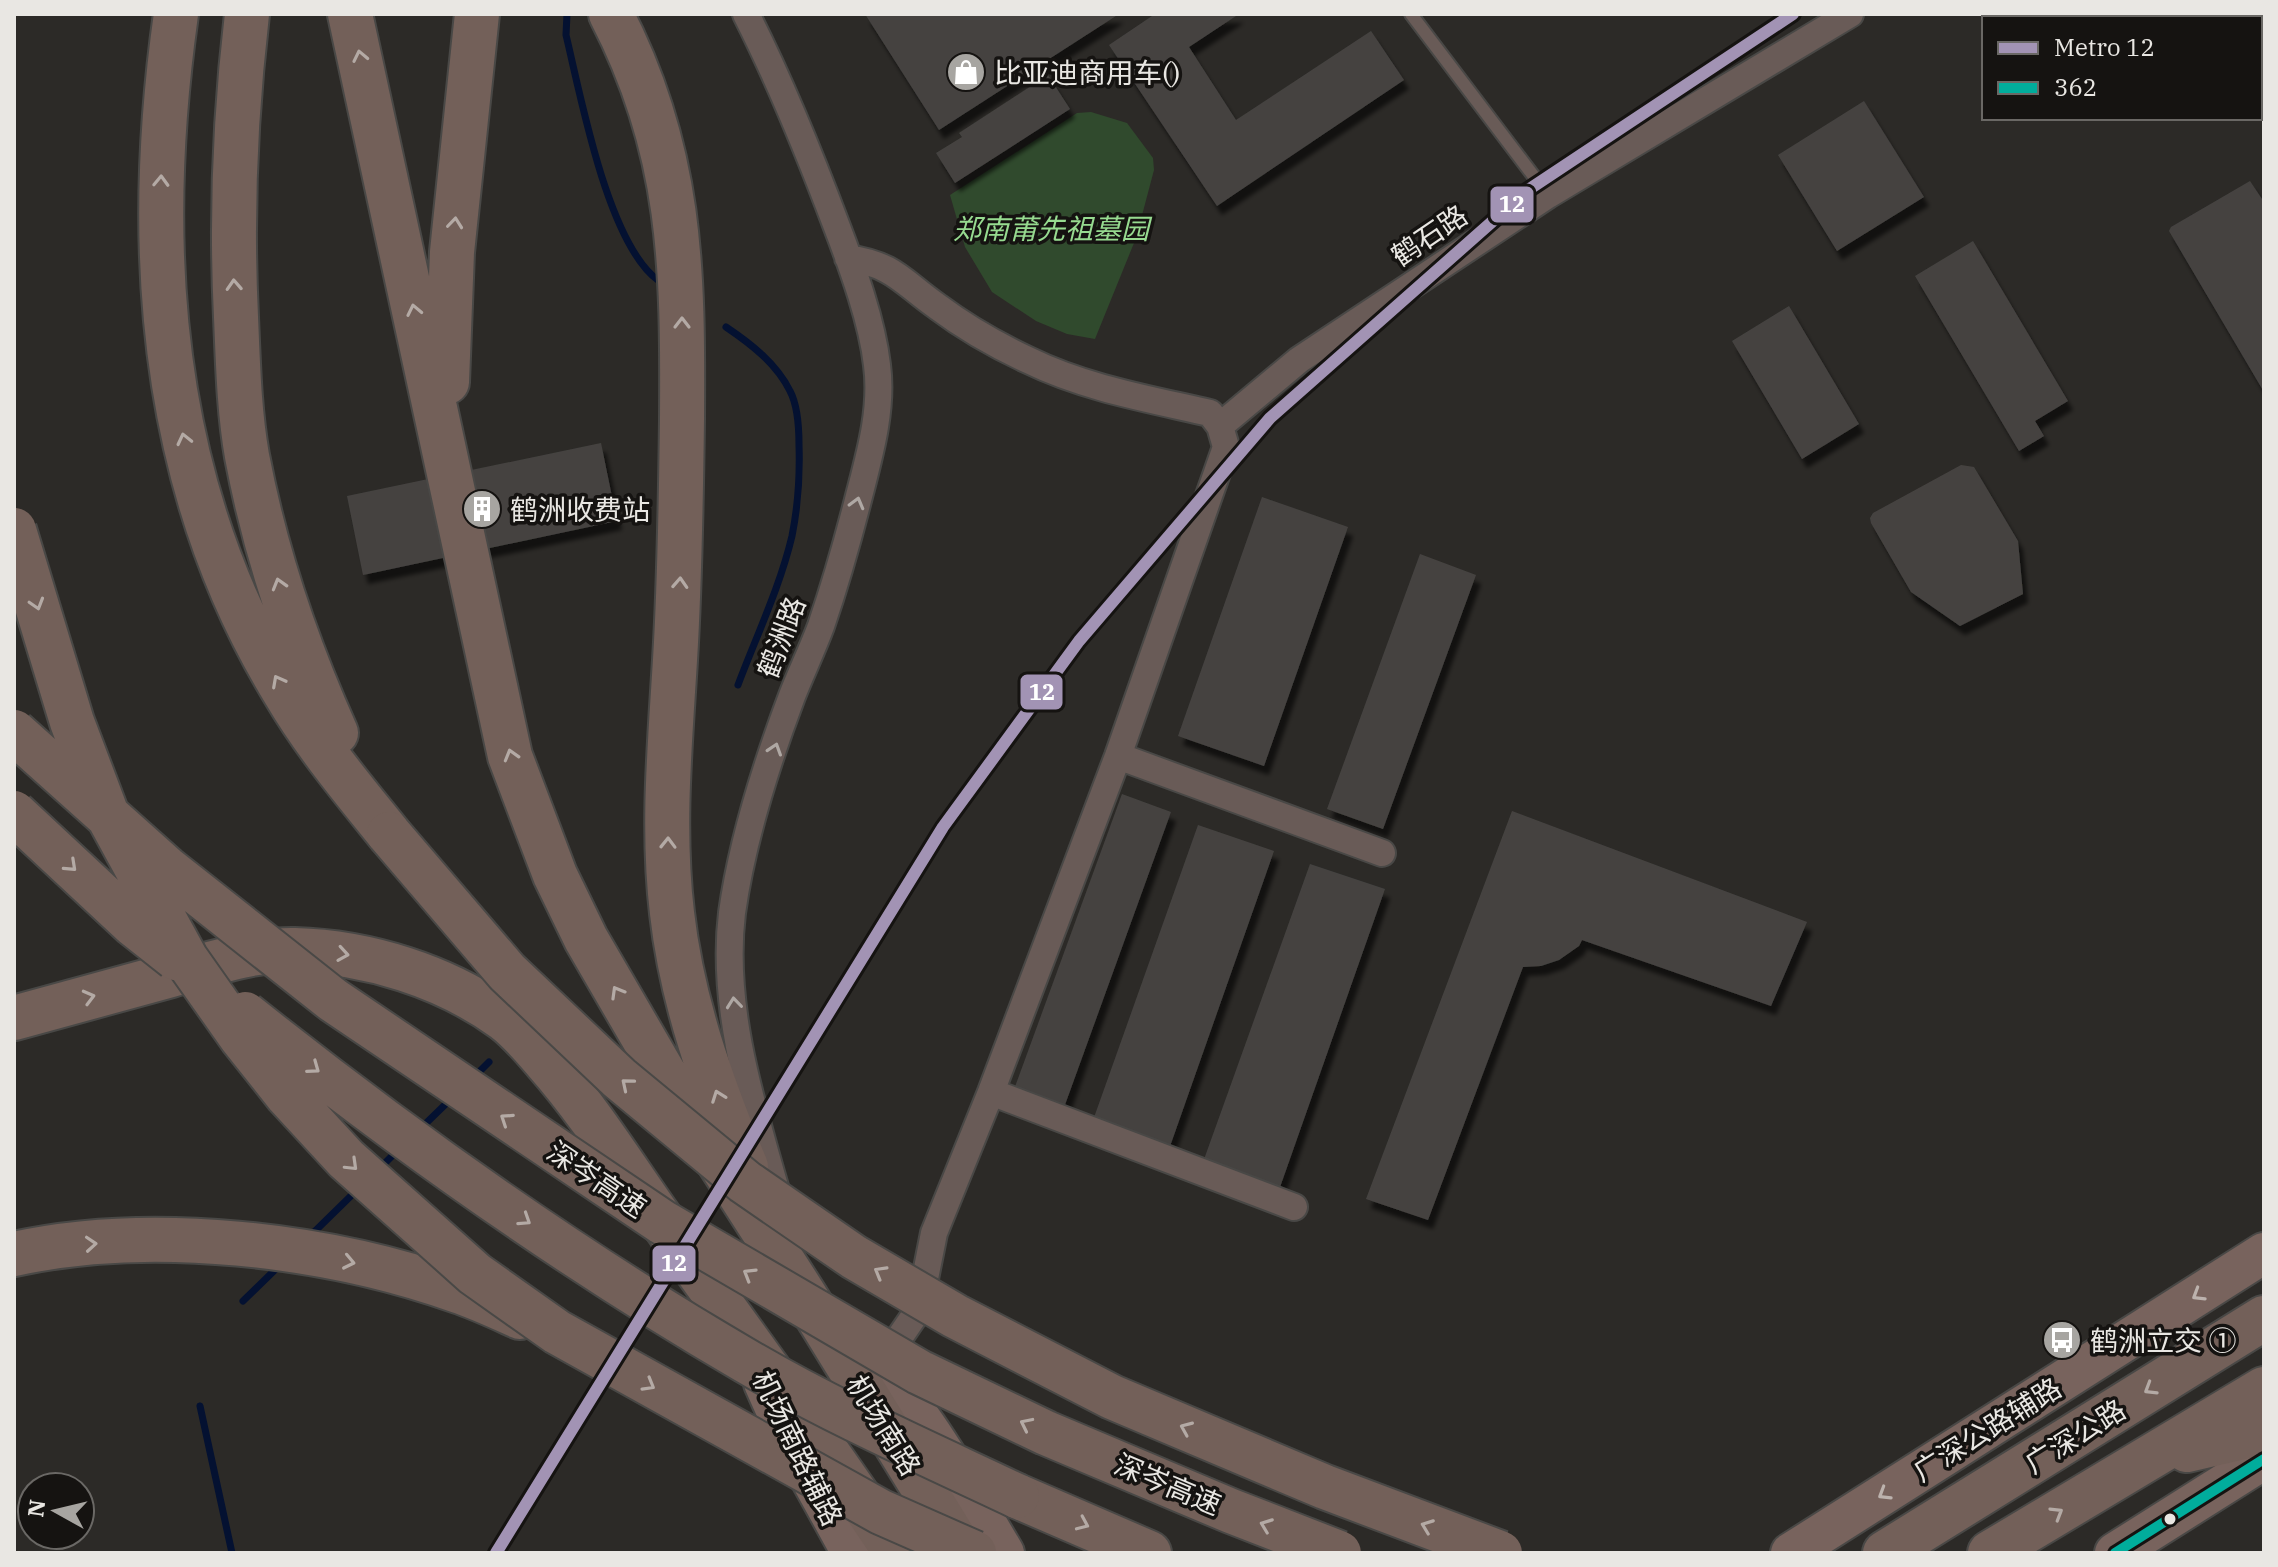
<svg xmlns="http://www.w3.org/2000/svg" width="2278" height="1567" font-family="'IBM Plex Serif','Noto Sans SC',serif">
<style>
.green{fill:#304a2d}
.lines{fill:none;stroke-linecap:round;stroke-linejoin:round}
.stream{stroke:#041131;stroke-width:7}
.building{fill:#454341;filter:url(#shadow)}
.lane-casing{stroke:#494846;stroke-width:16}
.street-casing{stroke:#494846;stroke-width:30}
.primary-casing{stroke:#494846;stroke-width:44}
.highway-casing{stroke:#494846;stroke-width:48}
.lane{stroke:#695b57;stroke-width:12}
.street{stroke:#695b57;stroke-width:26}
.primary{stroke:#78635d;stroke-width:40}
.highway{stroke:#736059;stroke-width:44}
.highway-bridge-casing{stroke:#494846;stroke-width:48;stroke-linecap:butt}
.highway-bridge{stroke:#736059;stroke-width:44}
.bus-1-casing{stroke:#151311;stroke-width:16}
.bus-1{stroke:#01ad9c;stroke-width:10}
.metro-1-casing{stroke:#151311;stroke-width:18}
.metro-1{stroke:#a293b4;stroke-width:12}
.oneway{stroke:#b4aaa5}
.oneway2{stroke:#afa8a4}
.oneway3{stroke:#bcb2ad}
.bus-dot{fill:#e9e7e3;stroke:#151311;stroke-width:3}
.labels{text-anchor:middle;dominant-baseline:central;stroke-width:7;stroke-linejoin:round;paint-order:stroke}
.poi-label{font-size:28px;fill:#e9e7e3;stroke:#151311;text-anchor:start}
.park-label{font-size:28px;font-style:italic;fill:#97db90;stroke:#151311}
.street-label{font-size:28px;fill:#e9e7e3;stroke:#151311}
.line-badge{stroke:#151311;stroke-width:3}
.badge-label{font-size:22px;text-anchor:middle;font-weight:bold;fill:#fff}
</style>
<defs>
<filter id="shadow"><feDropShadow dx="5" dy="9" stdDeviation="2" flood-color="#0009"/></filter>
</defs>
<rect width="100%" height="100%" fill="#2c2a27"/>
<path class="green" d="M1091 112 1127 123 1153 158 1154 170 1136 238 1095 339 1067 334 1036 321 992 292 965 247 950 195 1077 113Z"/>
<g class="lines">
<path class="stream" d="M567 14 566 35C581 97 608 245 659 281
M726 327C751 344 776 363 790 391 798 406 799 428 799 445 800 475 798 506 792 536 780 587 756 637 738 685
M473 1078 489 1062
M419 1130 453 1097
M379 1169 398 1150
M310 1236 358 1189
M243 1301 281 1264
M200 1406 232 1553"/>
</g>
<path class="building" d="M865 14H1119L939 130Z
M1155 14H1239L1189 47 1236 120 1371 31 1404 80 1217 206 1109 45Z
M2031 14H2151L2153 18H2033Z
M1048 75 1070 109 955 183 936 153 962 137 959 133Z
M1864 101 1924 197 1837 251 1778 155Z
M2250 181 2264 202V392L2169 231 2171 227Z
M1973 241 2068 401 2035 421 2044 436 2019 451 1915 276Z
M1789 306 1859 424 1802 459 1732 341Z
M601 443 617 521 363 575 347 496Z
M1961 465 1974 467 2018 541 2023 594 1960 626 1911 592 1871 523 1870 518 1873 513Z
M1262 497 1348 527 1264 766 1178 736Z
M1420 554 1476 575 1383 829 1327 809Z
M1122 794 1171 812 1062 1113 1012 1095Z
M1512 811 1807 922 1771 1006 1582 940 1579 946 1559 960 1541 966 1523 967 1428 1220 1366 1199Z
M1198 825 1274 851 1168 1152 1091 1126Z
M1310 864 1385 889 1279 1190 1202 1165Z"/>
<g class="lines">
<g class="lane-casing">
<path id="lane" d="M1411 14 1548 195"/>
</g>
<g class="street-casing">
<path id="street" d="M746 14C781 83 810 155 837 227 853 269 872 321 877 365 883 410 869 457 858 500 847 543 835 585 821 626 812 650 801 673 792 696 766 765 742 840 732 913 720 1011 755 1115 781 1208
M848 258C895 265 902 282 938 307 966 328 996 345 1028 360 1085 388 1149 399 1210 413L1220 426 1226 447 1118 756 991 1092 934 1233 919 1309 882 1363
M1220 426 1299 360 1548 195 1850 14
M1118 756 1382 853
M991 1092 1294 1207"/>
</g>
<g class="primary-casing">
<path id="primary" d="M857 1345C920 1403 960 1480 1004 1553
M764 1383 788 1437 852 1553
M1791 1553 2264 1253
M2115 1553 2264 1459"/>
</g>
<g class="highway-casing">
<path id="highway" d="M176 14C143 247 159 487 285 693 315 744 352 788 389 834
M247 14C235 116 231 214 236 317 238 363 239 411 247 456 265 552 296 644 336 733
M350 14 510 756 555 875 586 939 680 1101 805 1296 963 1553
M611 14C682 151 683 269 682 419 681 499 680 579 675 660 670 743 662 829 672 913 682 1002 712 1085 746 1167
M447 382 452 252 477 14
M14 1018C66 1004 119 989 171 975 210 964 254 949 295 950 367 952 445 976 504 1019 520 1031 533 1047 546 1062 591 1113 627 1172 667 1228 743 1336 823 1442 896 1553
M14 1254C151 1224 326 1244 458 1291 479 1298 500 1308 520 1317
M2187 1450 2264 1432
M1017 1496 1149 1553
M1885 1553 2264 1318
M1990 1553 2264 1389"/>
</g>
<use href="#lane" class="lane"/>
<use href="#street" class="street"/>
<use href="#primary" class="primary"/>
<use href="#highway" class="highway"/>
<g class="highway-bridge-casing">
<path id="highway-bridge" d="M14 530 72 722 106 812 186 959 241 1037 287 1095 346 1159 475 1274 557 1332 881 1512 974 1553
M14 732 166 868 333 1000 662 1222 919 1372 1046 1433 1231 1511 1339 1553
M14 813 133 924 176 958
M389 834 507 972 619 1078 745 1182 854 1257 955 1316 1112 1397 1325 1487 1500 1553
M245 1014C403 1140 571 1259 746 1361 833 1412 926 1453 1017 1496"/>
</g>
<use href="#highway-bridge" class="highway-bridge"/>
<g class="bus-1-casing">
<path id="bus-1" d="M2115 1553 2264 1459"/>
</g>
<use href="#bus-1" class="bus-1"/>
<g class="metro-1-casing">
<path id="metro-1" d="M496 1553 943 827 1079 641 1270 418 1528 190 1793 14"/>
</g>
<use href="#metro-1" class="metro-1"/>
</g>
<defs><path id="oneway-chevron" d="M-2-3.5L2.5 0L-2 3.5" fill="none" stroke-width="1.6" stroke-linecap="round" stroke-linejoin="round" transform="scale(2)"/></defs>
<g class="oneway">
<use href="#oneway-chevron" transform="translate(360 56) rotate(-102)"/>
<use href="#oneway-chevron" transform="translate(161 181) rotate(-88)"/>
<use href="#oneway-chevron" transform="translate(455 223) rotate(-84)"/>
<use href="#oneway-chevron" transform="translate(234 285) rotate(-93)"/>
<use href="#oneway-chevron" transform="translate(414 310) rotate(-102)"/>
<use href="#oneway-chevron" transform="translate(682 323) rotate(-90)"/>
<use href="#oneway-chevron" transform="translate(184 439) rotate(-103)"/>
<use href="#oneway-chevron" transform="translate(680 583) rotate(-87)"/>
<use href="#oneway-chevron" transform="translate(279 584) rotate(-106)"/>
<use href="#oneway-chevron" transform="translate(37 604) rotate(73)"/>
<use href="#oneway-chevron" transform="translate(278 681) rotate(-118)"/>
<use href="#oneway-chevron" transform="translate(511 755) rotate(-106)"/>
<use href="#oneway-chevron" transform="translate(668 843) rotate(-89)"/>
<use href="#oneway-chevron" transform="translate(71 866) rotate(43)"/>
<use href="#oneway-chevron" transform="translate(343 954) rotate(9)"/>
<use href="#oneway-chevron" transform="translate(617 992) rotate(-120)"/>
<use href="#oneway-chevron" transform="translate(89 997) rotate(-15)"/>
<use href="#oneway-chevron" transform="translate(314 1068) rotate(36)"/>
<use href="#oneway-chevron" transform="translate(627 1084) rotate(-140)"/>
<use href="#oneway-chevron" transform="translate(718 1096) rotate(-110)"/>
<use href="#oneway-chevron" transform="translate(506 1119) rotate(-146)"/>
<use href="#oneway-chevron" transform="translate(352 1165) rotate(44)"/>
<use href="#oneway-chevron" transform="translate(525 1220) rotate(33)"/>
<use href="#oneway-chevron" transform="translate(91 1244) rotate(-4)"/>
<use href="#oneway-chevron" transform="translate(349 1262) rotate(12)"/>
<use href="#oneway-chevron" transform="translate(880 1272) rotate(-150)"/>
<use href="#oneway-chevron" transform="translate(749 1274) rotate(-149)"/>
<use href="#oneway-chevron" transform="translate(649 1385) rotate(30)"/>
<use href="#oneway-chevron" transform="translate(2150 1389) rotate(148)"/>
<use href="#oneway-chevron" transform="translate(1026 1424) rotate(-154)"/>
<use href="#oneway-chevron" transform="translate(1186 1428) rotate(-157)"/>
<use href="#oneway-chevron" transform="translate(2057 1513) rotate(-31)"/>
<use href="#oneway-chevron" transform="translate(1083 1524) rotate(24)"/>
<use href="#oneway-chevron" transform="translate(1266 1525) rotate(-159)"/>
<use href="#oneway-chevron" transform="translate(1427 1526) rotate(-159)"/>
</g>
<g class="oneway2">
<use href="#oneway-chevron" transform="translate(857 503) rotate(-75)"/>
<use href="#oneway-chevron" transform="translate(775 749) rotate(-72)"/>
<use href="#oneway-chevron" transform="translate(734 1003) rotate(-96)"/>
</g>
<g class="oneway3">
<use href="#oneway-chevron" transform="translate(2198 1295) rotate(148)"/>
<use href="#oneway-chevron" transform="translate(1884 1494) rotate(148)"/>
</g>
<defs>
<g id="shop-disc" transform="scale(2)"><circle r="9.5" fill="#a7a5a1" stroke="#151311"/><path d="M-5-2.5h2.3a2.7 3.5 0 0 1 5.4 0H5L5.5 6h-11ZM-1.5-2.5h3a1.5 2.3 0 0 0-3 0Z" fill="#fff"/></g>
<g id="building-disc" transform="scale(2)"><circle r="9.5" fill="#a7a5a1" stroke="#151311"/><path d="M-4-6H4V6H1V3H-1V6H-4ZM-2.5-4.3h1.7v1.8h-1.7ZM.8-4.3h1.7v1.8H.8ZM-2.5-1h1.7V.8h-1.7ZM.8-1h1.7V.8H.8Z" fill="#fff"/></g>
<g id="bus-disc" transform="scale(2)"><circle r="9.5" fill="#a7a5a1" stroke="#151311"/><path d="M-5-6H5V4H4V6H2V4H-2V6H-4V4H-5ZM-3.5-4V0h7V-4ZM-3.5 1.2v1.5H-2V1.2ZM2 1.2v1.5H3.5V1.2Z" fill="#fff"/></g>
</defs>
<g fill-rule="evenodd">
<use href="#shop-disc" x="966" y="72"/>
<use href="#building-disc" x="482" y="509"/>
<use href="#bus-disc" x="2062" y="1340"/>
</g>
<circle class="bus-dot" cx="2170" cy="1519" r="7"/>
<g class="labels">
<g class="poi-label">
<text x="994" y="72">比亚迪商用车()</text>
<text x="510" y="509">鹤洲收费站</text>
<text x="2090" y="1340">鹤洲立交 ①</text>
</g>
<g class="park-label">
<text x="1051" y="228">郑南莆先祖墓园</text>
</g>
<g class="street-label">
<text transform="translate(1429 235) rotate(-34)">鹤石路</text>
<text transform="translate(781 637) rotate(-69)">鹤洲路</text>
<text transform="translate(597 1179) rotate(34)">深岑高速</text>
<text transform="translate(884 1425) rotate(58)">机场南路</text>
<text transform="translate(1987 1429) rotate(-32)">广深公路辅路</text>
<text transform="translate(2075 1436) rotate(-32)">广深公路</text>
<text transform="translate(798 1448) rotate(64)">机场南路辅路</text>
<text transform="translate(1168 1484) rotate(23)">深岑高速</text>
</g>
</g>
<g class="line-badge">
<rect x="1489" y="185" width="46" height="39" rx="8" fill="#a293b4"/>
<rect x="1019" y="673" width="45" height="38" rx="8" fill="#a293b4"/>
<rect x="651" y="1244" width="46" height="39" rx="8" fill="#a293b4"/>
</g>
<g class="badge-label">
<text x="1512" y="212">12</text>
<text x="1042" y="700">12</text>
<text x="674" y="1271">12</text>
</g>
<rect width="2278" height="1567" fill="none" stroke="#e9e7e3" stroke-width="32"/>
<rect x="1982" y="16" width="280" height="104" fill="#151311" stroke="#6a6865" stroke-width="2"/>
<rect x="1998" y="42" width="40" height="12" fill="#a293b4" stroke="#6a6865" stroke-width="2"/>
<text x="2054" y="56" font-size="24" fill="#e9e7e3">Metro 12</text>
<rect x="1998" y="82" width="40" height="12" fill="#01ad9c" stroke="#6a6865" stroke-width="2"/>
<text x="2054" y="96" font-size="24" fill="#e9e7e3">362</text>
<g transform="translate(56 1511) rotate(278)"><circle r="38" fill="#151311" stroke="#6a6865" stroke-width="2"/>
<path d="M0-6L14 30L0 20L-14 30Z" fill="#a7a5a1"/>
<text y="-12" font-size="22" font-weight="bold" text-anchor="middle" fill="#e9e7e3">N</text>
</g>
</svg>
